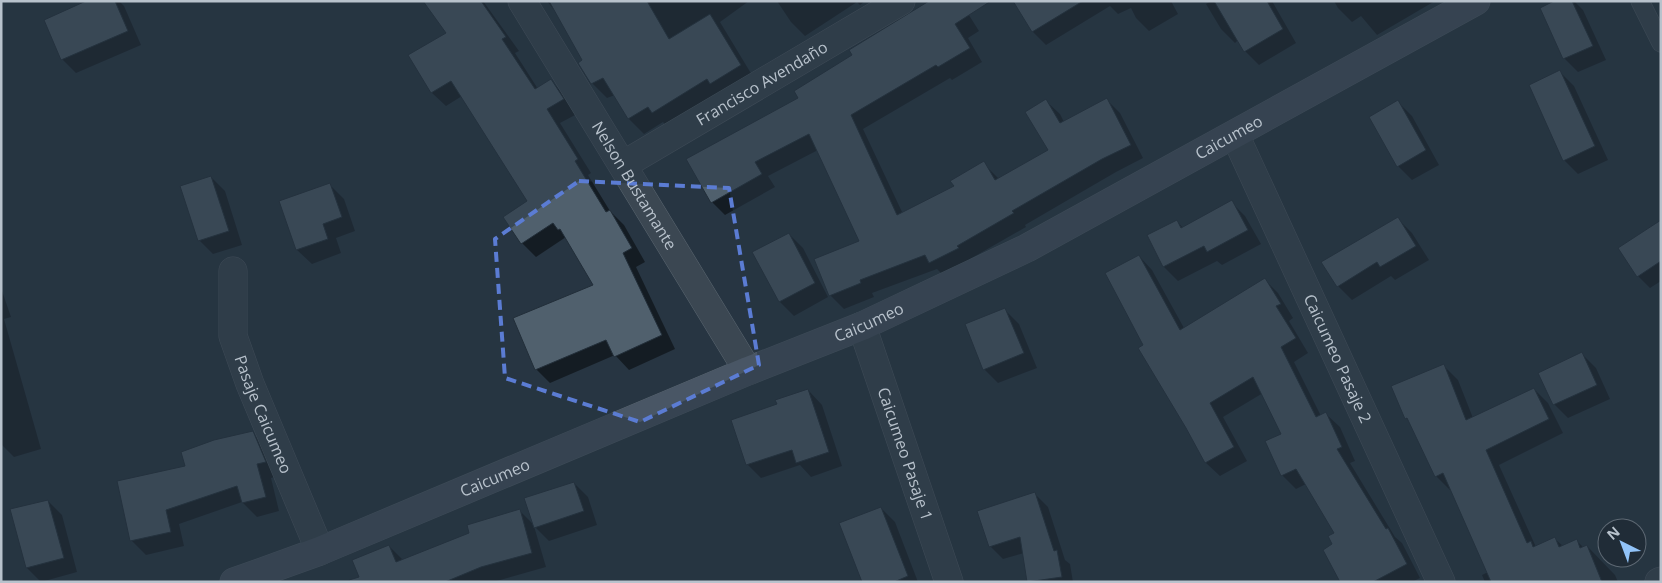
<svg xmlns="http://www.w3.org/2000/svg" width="1662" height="583" font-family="'Open Sans',sans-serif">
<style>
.shadow{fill:#0007}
.building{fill:#50606d;stroke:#222e39}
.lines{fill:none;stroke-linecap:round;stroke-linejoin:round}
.lane-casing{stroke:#59656f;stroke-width:19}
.street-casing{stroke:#59656f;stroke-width:29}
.secondary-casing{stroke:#59656f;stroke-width:29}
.lane{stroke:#3b4752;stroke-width:18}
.street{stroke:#3b4752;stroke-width:28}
.secondary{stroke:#495665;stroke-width:28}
.marked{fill:none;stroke:#5b7cd3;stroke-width:4;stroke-dasharray:10 6;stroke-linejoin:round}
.labels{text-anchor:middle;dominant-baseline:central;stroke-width:4;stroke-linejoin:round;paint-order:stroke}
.street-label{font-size:16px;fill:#b8c2cc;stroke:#202c37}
</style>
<rect width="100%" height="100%" fill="#273542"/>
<path class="shadow" d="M90 1H119L124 6 141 45 76 73 62 59Z
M425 1H483L519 51 515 53 538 89 551 81 565 95 577 114 560 123 591 173 588 175 610 211 624 225 645 262 636 267 675 349 629 370 615 355 550 383 536 369 594 286 566 237 536 257 522 243 529 201 462 96 446 106 432 93 448 33Z
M547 1H749L720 22 755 80 668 128 663 122 644 134 629 119 615 95 607 98 592 83 584 61 558 15Z
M777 1H865L860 5 857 2 805 36 791 22Z
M1014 1H1171L1178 14 1149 31 1136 18 1131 8 1118 14 1110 6 1046 45 1033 32Z
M1211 1H1272L1296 43 1259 65 1245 51 1238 40 1235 43 1221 29 1206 4Z
M1334 1H1435L1377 35 1361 16 1352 22 1338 8Z
M1557 1H1574L1583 10 1606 60 1578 72 1564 58Z
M962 4 979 31 968 38 982 62 952 80 950 78 863 129 903 214 955 187 983 163 999 179 1049 150 1046 101 1060 114 1064 122 1107 100 1120 113 1143 158 1116 172 1025 225 1026 227 970 259 971 262 944 276 937 269 872 293 874 297 844 309 830 295 861 242 818 150 768 176 775 187 725 215 712 202 800 99Z
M1560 72 1574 86 1608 160 1578 174 1564 160Z
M1398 102 1412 116 1439 165 1412 180 1398 166Z
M211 177 225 191 242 245 213 254 199 240Z
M330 185 344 199 355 231 336 238 341 253 312 264 297 250 280 202Z
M1231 202 1245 216 1261 244 1222 265 1217 261 1178 281 1164 267 1149 236 1177 221 1183 228Z
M1398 219 1412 233 1429 260 1395 280 1391 276 1352 300 1338 286Z
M1661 221V281L1650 288 1638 276 1620 248Z
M789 234 803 248 828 297 794 316 780 302 753 253Z
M1139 256 1152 270 1184 328 1264 279 1278 293 1293 318 1289 321 1308 353 1294 362 1321 416 1326 414 1340 427 1355 461 1350 463 1395 537 1402 543 1420 578 1412 582H1341L1334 545 1336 533 1306 484 1296 489 1282 475 1283 434 1263 393 1223 417 1247 461 1220 476 1206 463 1145 345Z
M1 288 11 317 4 319 41 449 14 457 1 444Z
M1005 310 1019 324 1037 368 998 383 984 369Z
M1582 354 1596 368 1610 399 1568 418 1554 404Z
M1444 366 1458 380 1473 418 1534 389 1548 403 1563 433 1499 465 1536 547 1555 539 1563 546 1577 541 1584 548 1587 546 1615 575 1618 582H1485L1482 575 1488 572 1452 489 1450 490 1436 476 1412 425 1406 418Z
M808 390 822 405 842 466 811 477 800 465 761 478 747 464 778 405Z
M252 433 267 447 279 476 271 478 279 511 257 517 242 502 179 524 184 546 146 555 131 540 187 467Z
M574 483 588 497 597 525 549 541 534 526 546 567 493 582H363L389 546 403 560 471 533 520 511 534 525Z
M1035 494 1048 507 1065 560 1070 564 1073 582H1028L1024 553 1003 559 990 546Z
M48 501 62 515 77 572 41 582 27 568 12 510Z
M881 508 895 522 918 582H863Z"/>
<path class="building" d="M86 1H115L128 31 61 60 44 20Z
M423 1H481L506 37 502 39 535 89 551 79 564 99 547 109 578 159 575 161 606 212 610 210 632 248 623 253 662 335 614 357 606 340 535 370 513 318 593 285 560 229 558 230 553 223 521 244 503 217 527 201 451 81 431 93 408 55 446 33Z
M549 1H647L669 39 710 14 741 65 710 84 707 79 652 113 648 107 628 119 603 78 591 84 578 63 582 60Z
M929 1H991L955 24 970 48 938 67 936 65 851 115 897 215 954 186 950 181 984 161 995 180 1048 150 1025 112 1046 99 1060 123 1107 98 1131 145 1102 159 1012 211 1014 213 957 246 959 248 929 263 925 255 860 280 861 283 829 296 814 259 859 241 809 134 755 162 762 174 711 203 686 159 798 98 794 91 852 55 849 50Z
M1013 1H1083L1032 32Z
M1214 1H1267L1283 29 1244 52Z
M1554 1H1572L1593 46 1563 59 1540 8Z
M1560 70 1595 146 1563 161 1529 85Z
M1398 100 1426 150 1397 167 1369 117Z
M211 176 229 231 198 241 180 186Z
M330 183 342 217 323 224 328 239 296 250 279 201Z
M1232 200 1248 230 1207 252 1204 246 1163 267 1147 235 1177 220 1181 228Z
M1398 217 1416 246 1380 267 1377 262 1337 287 1321 262Z
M1661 220V261L1637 277 1618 248Z
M789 233 815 283 779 302 752 252Z
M1139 255 1180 330 1265 278 1281 304 1276 306 1296 338 1281 347 1316 417 1326 412 1342 447 1337 449 1386 529 1388 528 1407 564 1373 582H1340L1323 550 1332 544 1328 536 1334 533 1296 469 1281 476 1265 441 1281 434 1253 377 1210 403 1234 447 1205 463 1186 428 1138 348 1143 345 1105 273Z
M1005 308 1024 353 983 370 965 324Z
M1582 352 1597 385 1553 405 1538 373Z
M1444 364 1466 420 1534 388 1549 419 1486 450 1527 543 1531 541 1533 547 1555 537 1559 547 1577 539 1580 548 1587 545 1602 582H1491L1443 473 1435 477 1407 418 1405 419 1391 386Z
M808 389 829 452 796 463 792 450 746 465 731 420 777 404 775 400Z
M253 431 266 462 257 464 266 497 242 503 237 486 166 510 171 532 130 541 117 481 185 466 181 452 214 440Z
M574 482 584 511 534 528 524 498Z
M1035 492 1054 551 1057 550 1062 577 1027 582 1020 537 989 547 977 511Z
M48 500 64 558 26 568 10 509Z
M881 507 908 576 894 582H862L839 523Z
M520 509 532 553 481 567 445 582H350L349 580 359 577 352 560 389 545 396 562 469 533 467 525Z"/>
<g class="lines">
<g class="lane-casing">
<path id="lane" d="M1640 1 1661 43"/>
</g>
<g class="street-casing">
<g id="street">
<path id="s1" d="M522 1 748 371"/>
<path id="s2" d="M1235 135 1441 582"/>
<path id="s3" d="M623 165 901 1"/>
<path id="s4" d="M233 271V336L250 384 320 551"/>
<path id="s5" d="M862 326 949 582"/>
<path d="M1659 582 1661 581"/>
</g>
</g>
<g class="secondary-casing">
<g id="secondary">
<path id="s6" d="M234 582 320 551 748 371 862 326 1027 248 1476 1"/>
</g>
</g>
<use href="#lane" class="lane"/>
<use href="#street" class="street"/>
<use href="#secondary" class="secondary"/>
</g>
<path d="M0 0H1662V583H0ZM579 181 729 188 759 365 640 422 505 378 495 239Z" fill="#273542" fill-opacity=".55" fill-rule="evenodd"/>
<path class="marked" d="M579 181 729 188 759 365 640 422 505 378 495 239Z"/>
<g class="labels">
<g class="street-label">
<text stroke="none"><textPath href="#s3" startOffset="161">Francisco Avendaño</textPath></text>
<text stroke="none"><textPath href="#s6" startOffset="1091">Caicumeo</textPath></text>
<text stroke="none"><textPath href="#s1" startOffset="216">Nelson Bustamante</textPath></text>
<text stroke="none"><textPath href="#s6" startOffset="686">Caicumeo</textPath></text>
<text stroke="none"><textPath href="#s2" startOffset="246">Caicumeo Pasaje 2</textPath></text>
<text stroke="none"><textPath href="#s4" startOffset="149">Pasaje Caicumeo</textPath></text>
<text stroke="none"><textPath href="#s5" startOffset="135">Caicumeo Pasaje 1</textPath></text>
<text stroke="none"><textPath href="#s6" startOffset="281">Caicumeo</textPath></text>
</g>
</g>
<rect width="1662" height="583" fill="none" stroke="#b8c2cc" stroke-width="5"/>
<g transform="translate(1622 543) rotate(318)"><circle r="24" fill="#202c37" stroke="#5d6873"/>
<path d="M0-4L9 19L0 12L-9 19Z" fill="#91c3f8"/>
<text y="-8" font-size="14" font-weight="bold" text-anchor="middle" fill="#b8c2cc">N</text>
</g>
</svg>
